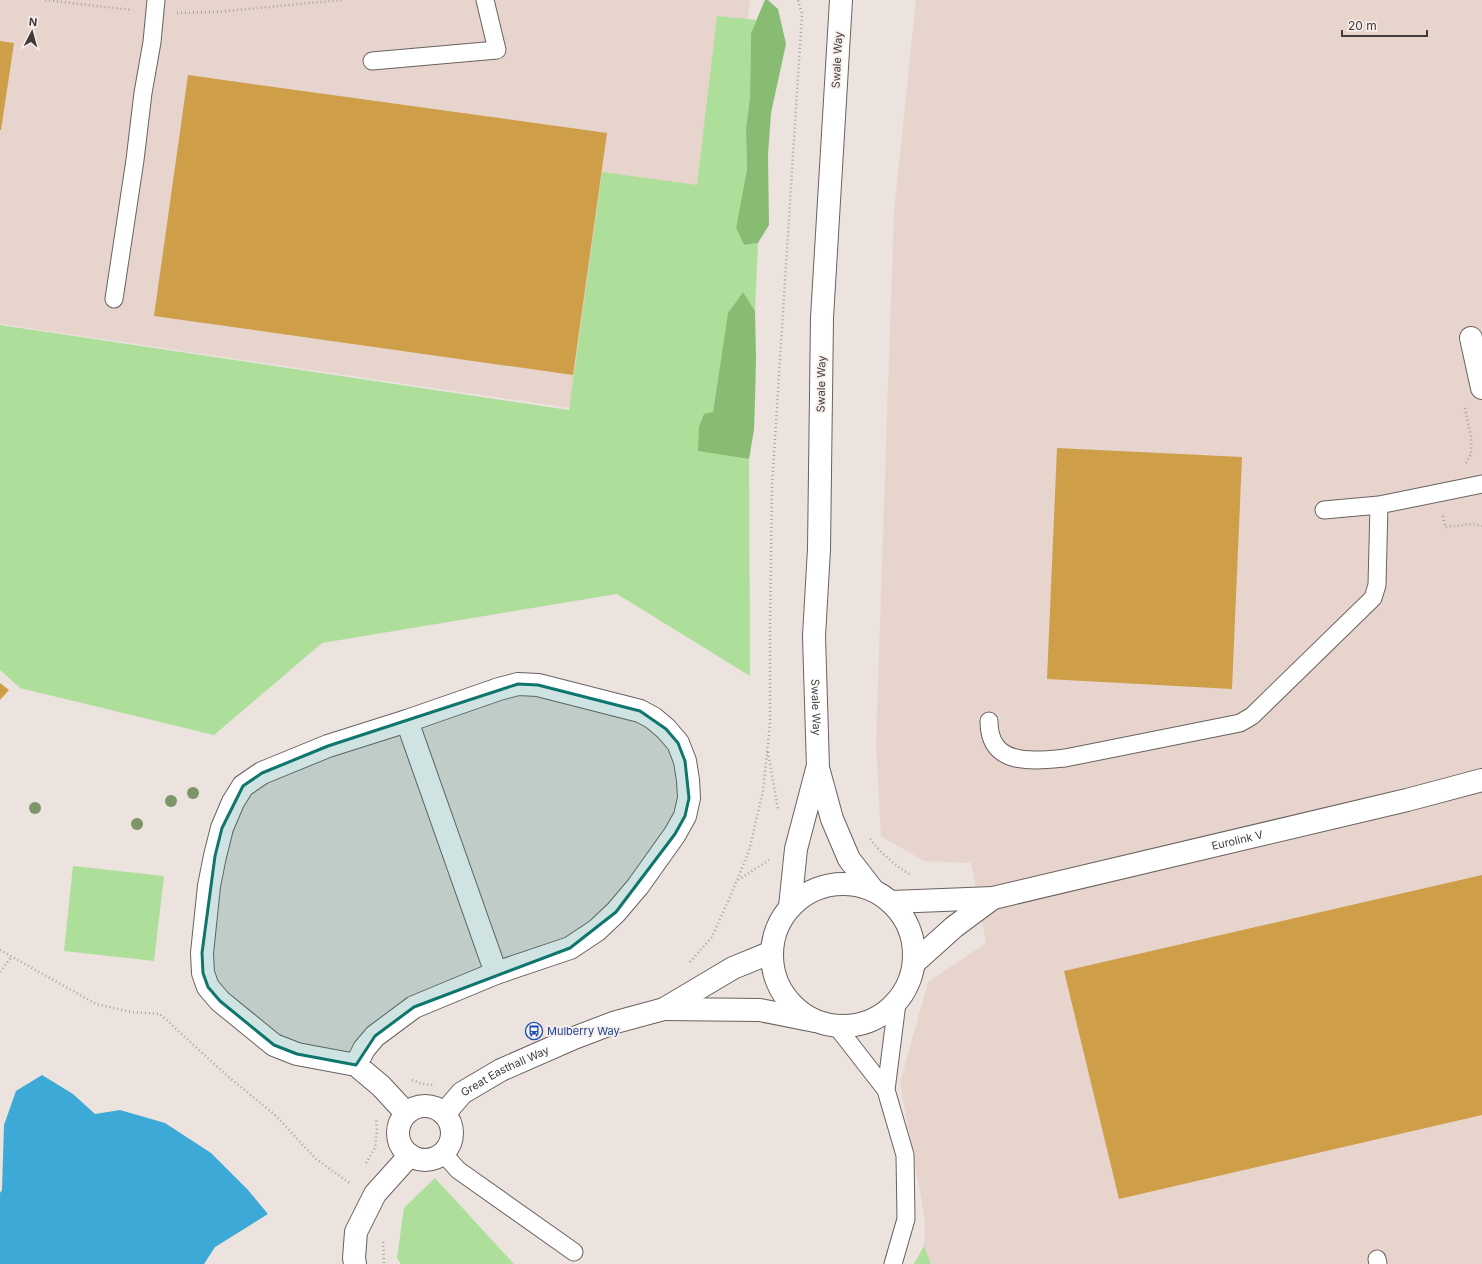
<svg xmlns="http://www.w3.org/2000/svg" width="1482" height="1264" font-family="Inter,sans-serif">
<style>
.built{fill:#e6d4cd}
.green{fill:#addf9a}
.forest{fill:#87bc72}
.water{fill:#3ca9d6}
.building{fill:#cf9e49}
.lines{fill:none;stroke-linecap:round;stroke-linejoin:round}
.service-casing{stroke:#6a625f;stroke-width:19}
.minor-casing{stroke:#6a625f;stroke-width:24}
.tertiary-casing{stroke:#6a625f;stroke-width:24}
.path{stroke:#aaa29f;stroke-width:2.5;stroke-dasharray:1 3;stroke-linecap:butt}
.service{stroke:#fff;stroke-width:17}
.minor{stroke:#fff;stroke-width:22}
.tertiary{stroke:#fff;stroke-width:22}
.tree{fill:#7e9567}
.marked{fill:#0f766e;fill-opacity:0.2;stroke:#0f766e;stroke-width:3;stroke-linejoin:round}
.labels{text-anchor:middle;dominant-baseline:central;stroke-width:3.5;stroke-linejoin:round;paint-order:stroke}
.street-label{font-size:11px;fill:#3f3b3a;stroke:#f9efeb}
.transit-label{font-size:11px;fill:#164399;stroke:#f9efeb;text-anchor:start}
</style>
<rect width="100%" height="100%" fill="#ece2de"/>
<path class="built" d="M0 0H750L699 427 0 324Z
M916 0H1482V1264H931L924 1246 925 1220 900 1083 928 982 986 943 971 863 924 861 881 836 876 743 894 212Z"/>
<path class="green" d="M717 16 756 20 751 33 750 97 746 129 747 169 736 228 744 245 758 243 755 311 743 292 728 313 713 412 698 451 749 459 750 676 617 594 322 643 214 735 20 688 0 670V325L569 410 602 172 697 185Z
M73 866 164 876 154 961 64 951Z
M435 1178 514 1264H401L397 1258 404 1208Z
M924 1246 931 1264H914Z"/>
<path class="forest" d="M765 0H768L778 9 786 44 771 113 768 155 769 225 758 243 744 245 736 228 747 169 746 129 750 97 751 33Z
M743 292 755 311 756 357 755 401 754 430 749 459 698 451 699 427 704 414 713 412 728 313Z"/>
<path class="water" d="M42 1075 73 1094 95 1114 120 1110 165 1123 211 1153 248 1190 268 1214 215 1247 204 1264H0V1193L2 1190 4 1125 16 1091Z"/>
<path class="building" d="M0 41 14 43 1 130H0Z
M188 75 607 133 573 375 154 316Z
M1057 448 1242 457 1232 689 1047 679Z
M0 683 9 690 0 700Z
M1482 875V1115L1119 1199 1064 971Z"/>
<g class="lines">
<g class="service-casing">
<path id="service" d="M372 61 497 50 485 0
M114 299 135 160 143 93 152 42 156 0
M1324 510 1379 505 1482 484
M989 721C989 767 1033 761 1065 758L1240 723 1252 716 1373 598 1377 585 1379 505
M837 1027 886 1090 905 1155 906 1219 893 1264
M886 1090 897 1003
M442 1152 458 1170 574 1252
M1377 1259 1378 1264"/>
</g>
<g class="minor-casing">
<g id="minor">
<path d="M1471 338 1482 388"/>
<path d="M407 721 496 973"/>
<path id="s1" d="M892 902 993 898 1407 800 1482 780"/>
<path d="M915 962 954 927 993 898"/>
<path d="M664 1009 760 1010 815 1021"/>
<path d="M356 1065 364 1049 375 1036 414 1007 496 973 570 948 597 930 616 912 638 886 675 834 685 816 689 798 688 780 685 761 678 743 666 729 653 718 640 711 538 685 518 684 499 689 407 721 328 746 262 773 243 786 233 802 222 828 215 856 209 886 202 953 203 973 208 987 220 1001 274 1045 297 1054 356 1065 381 1086 406 1113"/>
<circle cx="425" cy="1133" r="27"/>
<path id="s2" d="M444 1114 462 1093 501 1070 574 1038 616 1022 664 1009 733 968 772 952"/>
<path d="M355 1264 354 1258 356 1232 375 1194 410 1155"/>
</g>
</g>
<g class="tertiary-casing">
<g id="tertiary">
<path id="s3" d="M841 0 822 318 819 549 814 636 818 768 832 819 849 859 873 890"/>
<circle cx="843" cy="955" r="71"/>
<path d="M790 907 796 849 817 769"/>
</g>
</g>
<path class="path" d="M45 0 132 10
M177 13 216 12 342 0
M1465 408 1471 437V454L1466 463
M1443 516 1445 527 1473 524 1482 526
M768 752 778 810
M870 839C882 854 894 865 911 875
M738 880 769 860
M0 950 96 1004 131 1012 160 1014 225 1074 275 1115 316 1159 351 1184
M690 962 712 937 729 899 749 851 763 791 770 724V628L772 485 802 14 798 0
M0 972 12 956
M412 1080 422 1084 434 1085
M366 1163 375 1148 377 1128 376 1119
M383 1242 384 1264"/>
<use href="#service" class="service"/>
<use href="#minor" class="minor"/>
<use href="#tertiary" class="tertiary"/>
</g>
<g class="tree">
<circle cx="193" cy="793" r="6"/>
<circle cx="171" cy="801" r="6"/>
<circle cx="35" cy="808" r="6"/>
<circle cx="137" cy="824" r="6"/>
</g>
<path class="marked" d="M518 684 538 685 640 711 666 729 678 743 685 761 689 798 685 816 675 834 616 912 570 948 414 1007 375 1036 356 1065 297 1054 274 1045 220 1001 208 987 203 973 202 953 215 856 222 828 243 786 262 773 328 746Z"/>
<defs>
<g id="bus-ring" transform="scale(0.9)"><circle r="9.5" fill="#f9efeb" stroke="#1a4fb4" stroke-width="1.5"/><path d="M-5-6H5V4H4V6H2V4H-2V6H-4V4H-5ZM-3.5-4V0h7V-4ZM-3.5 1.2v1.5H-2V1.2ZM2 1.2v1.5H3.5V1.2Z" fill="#1a4fb4"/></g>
</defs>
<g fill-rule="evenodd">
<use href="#bus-ring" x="534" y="1031"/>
</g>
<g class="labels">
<g class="street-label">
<text transform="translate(837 60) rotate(-87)">Swale Way</text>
<text transform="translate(821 384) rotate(-89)">Swale Way</text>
<text stroke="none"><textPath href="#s3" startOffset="708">Swale Way</textPath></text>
<text stroke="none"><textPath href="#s1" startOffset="352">Eurolink V</textPath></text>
<text stroke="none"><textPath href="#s2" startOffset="76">Great Easthall Way</textPath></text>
</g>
<g class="transit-label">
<text x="547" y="1031">Mulberry Way</text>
</g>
</g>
<g transform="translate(32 32) rotate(6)" stroke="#f9efeb" stroke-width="3" paint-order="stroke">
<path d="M0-3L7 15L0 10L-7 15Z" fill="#3f3b3a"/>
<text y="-6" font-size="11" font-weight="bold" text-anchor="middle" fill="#3f3b3a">N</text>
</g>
<path d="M1342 30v6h85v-6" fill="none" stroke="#3f3b3a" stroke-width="2"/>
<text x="1348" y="30" font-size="12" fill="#3f3b3a" stroke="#f9efeb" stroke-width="3" paint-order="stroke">20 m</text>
</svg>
